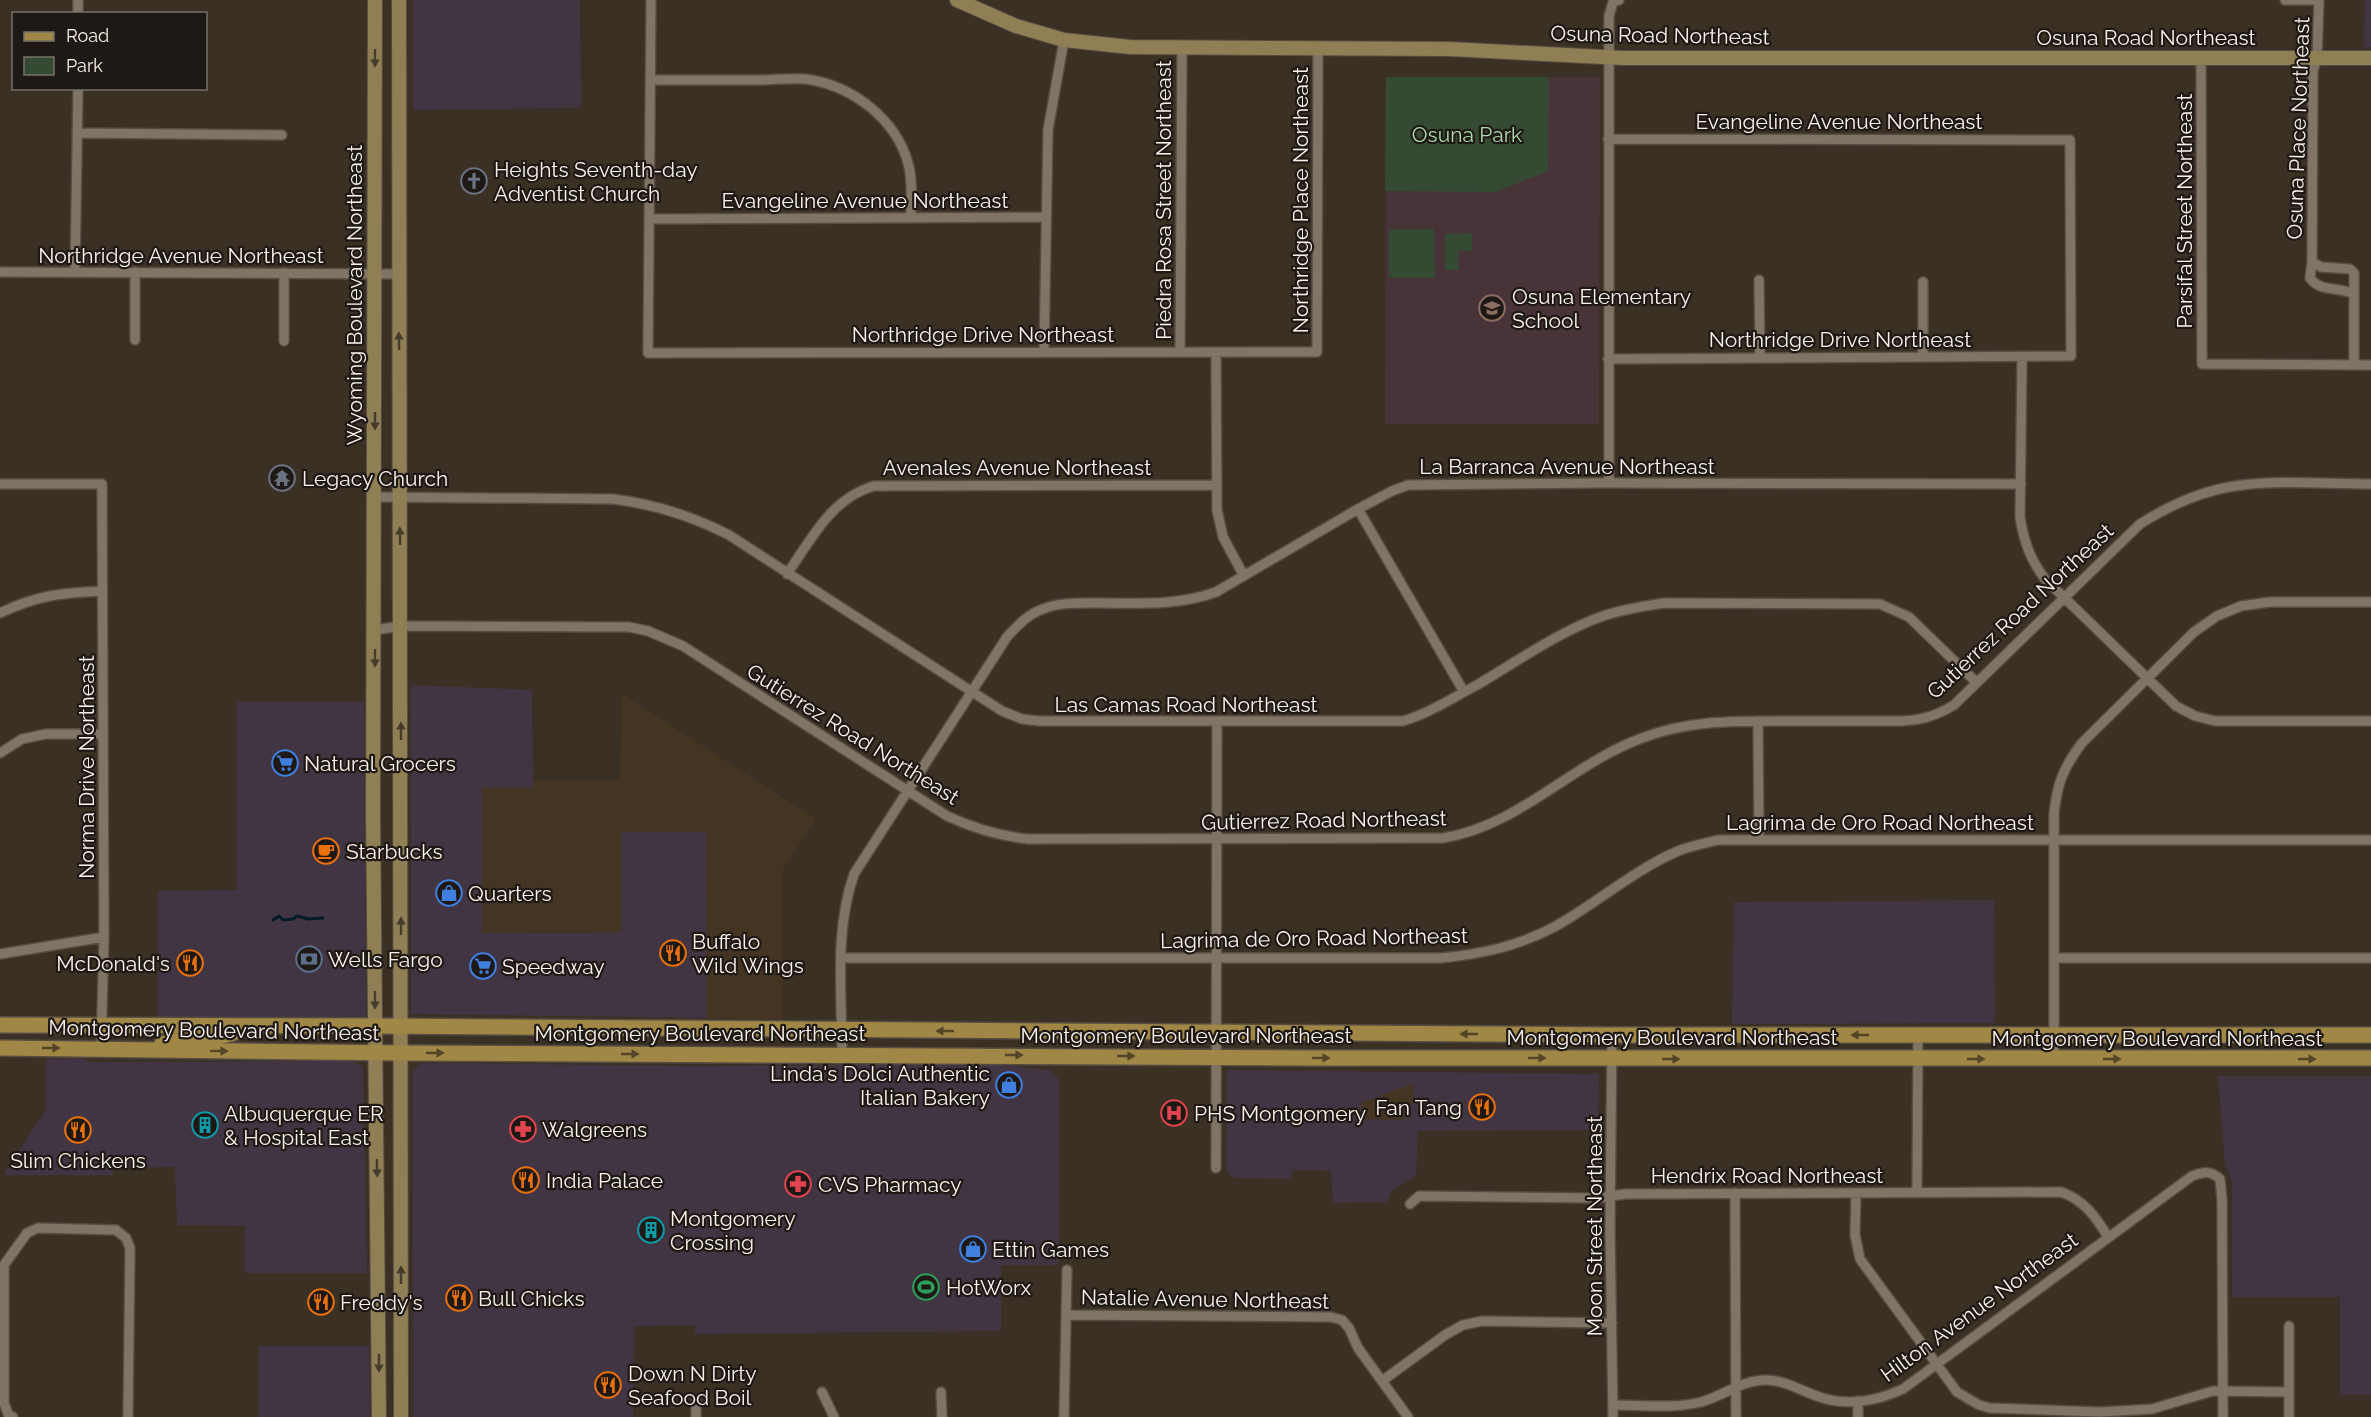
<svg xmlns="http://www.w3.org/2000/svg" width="2371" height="1417" font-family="Raleway,sans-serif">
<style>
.commercial{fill:#423543}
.built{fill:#443523}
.education{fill:#483438}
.green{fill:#344a33}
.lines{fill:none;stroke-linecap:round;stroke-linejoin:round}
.stream{stroke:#021b28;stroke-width:3}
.street-casing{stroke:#564c41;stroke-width:12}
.secondary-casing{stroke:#564c41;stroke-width:16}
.primary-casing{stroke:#564c41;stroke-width:18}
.street{stroke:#807465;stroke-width:9}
.secondary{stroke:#907e55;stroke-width:14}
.primary{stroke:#a18745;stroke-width:15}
.oneway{fill:#463c2b}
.oneway2{fill:#524528}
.labels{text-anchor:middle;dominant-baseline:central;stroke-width:4.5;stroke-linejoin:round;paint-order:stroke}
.street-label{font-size:21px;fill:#f9f2ea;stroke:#1e1914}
.park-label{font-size:21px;fill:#addaaa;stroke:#1e1914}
.poi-label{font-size:21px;fill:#f9f2ea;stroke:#1e1914;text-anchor:start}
</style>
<rect width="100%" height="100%" fill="#3b3024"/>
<path class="commercial" d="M413 0H580L581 108 413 110Z
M2365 0H2371V47H2364Z
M411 685 532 690 533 788H482V933H592L620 831 707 832V1018L411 1014Z
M237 702H364L366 1017H158V891L237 890Z
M1994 900 1995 1023 1732 1024 1734 902Z
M83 1058 91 1062 351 1061 363 1066 367 1273H245V1226L177 1225 175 1167 113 1168 112 1175H3L46 1110V1059Z
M421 1063 697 1066 987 1064 1050 1070 1059 1080V1262H1057V1265H1001V1331L695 1334V1325L634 1326 633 1417H413V1070Z
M1227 1070 1599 1074 1598 1130 1418 1131 1416 1176 1392 1190 1387 1202 1333 1203 1331 1171 1292 1170 1291 1179 1235 1178 1226 1171Z
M2218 1076H2371V1395H2340V1297H2232V1182L2225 1164Z
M259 1346H369L370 1417H259Z"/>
<path class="built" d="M622 694 816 819 783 869V1020L707 1018 706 832H621V932L482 933V788H533V780H620Z
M1414 1083 1413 1105 1404 1106V1120L1361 1119V1103Z"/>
<path class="education" d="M1386 77H1600L1599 424H1385Z"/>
<path class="green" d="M1386 77H1549L1548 171 1495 192 1385 191Z
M1389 229H1434L1435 278H1389Z
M1472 233V251H1458L1459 270H1445V234Z"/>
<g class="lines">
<path class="stream" d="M273 920 279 916 283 920 293 919 297 916 308 919 323 918"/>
<g class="street-casing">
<path id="street" d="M651 0 648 353 1317 352 1318 48
M2285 0H2319L2317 57 2313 71 2312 262 2310 278C2321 293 2338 286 2354 294
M78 14V0
M2201 58 2202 364 2371 365
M650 80C687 80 724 80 761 80 777 80 796 77 812 80 855 88 896 120 908 163 913 180 911 201 911 218
M77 133 282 135
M1608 139 2070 140 2071 356 1608 359
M649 219 1046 217
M2312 262 2321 267 2350 269 2354 273V365
M0 272 398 274
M75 272 78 88
M1759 280 1760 357
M1923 282V357
M135 340V272
M284 341V273
M1044 352 1048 130 1064 40
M1180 352 1182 48
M1216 353 1217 510 1223 537 1244 576
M2022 357 2020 517C2024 542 2030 559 2045 579L2176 706 2195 716 2215 721H2371
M1609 483V16L1613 2 1619 0
M0 484H102L104 937 101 1049
M375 497 613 499C654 504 692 516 729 535L1002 711 1022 719 1039 721H1403C1430 713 1452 698 1477 685 1516 662 1563 629 1606 615 1625 609 1644 606 1664 603L1880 604 1909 617 1976 682
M1358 509 1464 692
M787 574C811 540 831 498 874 486L1216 485
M0 613C38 595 61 593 102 591
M375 630 401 626 629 627 648 631 683 646 947 816C973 828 999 836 1028 839L1443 838C1519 826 1571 764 1642 738 1689 720 1736 721 1786 721 1824 721 1863 721 1901 721 1922 720 1936 716 1954 705L2140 524C2167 507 2196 493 2229 487 2275 479 2324 484 2371 484
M1758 721 1759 839
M0 753 22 739 46 734H103
M0 954 104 937
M841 958H1441C1482 954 1519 946 1556 926 1597 903 1634 870 1678 851 1690 846 1705 843 1718 840H2371
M2055 958H2371
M1612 1035 1610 1229 1613 1417
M842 1055C842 994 834 932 854 874L1007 637C1017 626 1028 614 1043 609 1060 602 1080 603 1098 603 1138 603 1178 606 1216 592L1358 509 1392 491 1408 485 1599 483 2021 484
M2054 1059V814C2057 784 2063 768 2082 743L2194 632 2217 616 2241 606 2270 602H2371
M1216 1168 1217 723
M1917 1192 1918 1035
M1735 1193 1736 1417
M1856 1193 1855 1235 1860 1259 1957 1392 1979 1405 1990 1408 2100 1412 2152 1409 2213 1391 2288 1392
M1410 1204 1419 1196 1597 1198 1625 1194 2061 1192C2084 1200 2096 1217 2108 1237
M1067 1315 1331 1317 1342 1320 1349 1328 1358 1348 1408 1417
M2289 1326V1417
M1382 1381 1445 1335 1463 1325 1482 1321 1612 1323
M822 1392 834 1417
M941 1392 942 1417
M1858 1401V1417
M1613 1405C1641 1405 1673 1409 1701 1402 1723 1396 1742 1380 1766 1380 1783 1380 1798 1389 1814 1395 1843 1407 1875 1402 1903 1389L2192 1176C2204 1172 2210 1170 2220 1179L2222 1200 2223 1417
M13 1417 8 1414 4 1403V1265L27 1233 38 1228 116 1230 126 1238 130 1248 128 1417
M696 1417V1401
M1064 1417 1067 1270"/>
</g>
<g class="secondary-casing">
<path id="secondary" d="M375 0 373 815 379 1417
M399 0 401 1417
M957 0 1016 26 1064 40 1130 47 1449 49 1623 58H2371"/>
</g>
<g class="primary-casing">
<path id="primary" d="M0 1025 375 1026 1612 1035H2371
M162 1044C172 1042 181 1038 191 1038 212 1036 227 1039 246 1027
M0 1048 401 1053 1310 1058H2371"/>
</g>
<use href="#street" class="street"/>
<use href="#secondary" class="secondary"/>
<use href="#primary" class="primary"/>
</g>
<defs><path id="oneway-solid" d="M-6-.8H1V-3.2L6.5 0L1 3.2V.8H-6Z" transform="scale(1.5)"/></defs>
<g class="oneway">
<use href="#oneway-solid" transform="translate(375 58) rotate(90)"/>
<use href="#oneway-solid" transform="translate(399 341) rotate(-91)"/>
<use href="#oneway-solid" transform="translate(375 421) rotate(90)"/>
<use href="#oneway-solid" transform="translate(400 536) rotate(-91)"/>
<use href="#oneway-solid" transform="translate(375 658) rotate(90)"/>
<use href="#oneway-solid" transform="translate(401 731) rotate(-90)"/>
<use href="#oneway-solid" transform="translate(401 926) rotate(-90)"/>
<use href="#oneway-solid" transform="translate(375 1000) rotate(90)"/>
<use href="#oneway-solid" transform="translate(377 1168) rotate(89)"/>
<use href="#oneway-solid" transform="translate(401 1275) rotate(-90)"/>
<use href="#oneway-solid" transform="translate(379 1363) rotate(90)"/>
</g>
<g class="oneway2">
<use href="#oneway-solid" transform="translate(945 1031) rotate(-180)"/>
<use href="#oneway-solid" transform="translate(1469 1034) rotate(-180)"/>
<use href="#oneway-solid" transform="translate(1860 1035) rotate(-180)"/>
<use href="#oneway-solid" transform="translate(51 1048)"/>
<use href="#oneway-solid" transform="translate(219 1051) rotate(1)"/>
<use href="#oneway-solid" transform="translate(435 1053)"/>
<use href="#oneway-solid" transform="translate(630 1054)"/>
<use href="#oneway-solid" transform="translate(1014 1055)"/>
<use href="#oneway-solid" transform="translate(1126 1056)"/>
<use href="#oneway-solid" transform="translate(1321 1058)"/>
<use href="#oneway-solid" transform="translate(1537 1058)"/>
<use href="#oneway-solid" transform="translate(1671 1059)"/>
<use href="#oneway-solid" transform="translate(1976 1059)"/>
<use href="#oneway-solid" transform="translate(2112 1059)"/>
<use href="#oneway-solid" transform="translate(2307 1059)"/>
</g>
<defs>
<g id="church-ring" transform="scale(1.35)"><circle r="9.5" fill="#1e1914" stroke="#6b7280" stroke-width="1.5"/><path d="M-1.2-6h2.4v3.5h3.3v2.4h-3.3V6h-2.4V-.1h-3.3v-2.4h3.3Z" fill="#6b7280"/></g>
<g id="school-ring" transform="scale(1.35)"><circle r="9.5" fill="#1e1914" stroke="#8d6e63" stroke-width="1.5"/><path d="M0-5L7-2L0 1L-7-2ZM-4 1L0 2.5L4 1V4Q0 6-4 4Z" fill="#8d6e63"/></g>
<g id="temple-ring" transform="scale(1.35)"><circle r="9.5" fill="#1e1914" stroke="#6b7280" stroke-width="1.5"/><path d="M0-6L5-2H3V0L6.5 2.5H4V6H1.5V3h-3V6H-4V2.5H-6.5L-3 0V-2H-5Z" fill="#6b7280"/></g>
<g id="supermarket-ring" transform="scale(1.35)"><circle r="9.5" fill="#1e1914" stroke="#3f7fe0" stroke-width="1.5"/><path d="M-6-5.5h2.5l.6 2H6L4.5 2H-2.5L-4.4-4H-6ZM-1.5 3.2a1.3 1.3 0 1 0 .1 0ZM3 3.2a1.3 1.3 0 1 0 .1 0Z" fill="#3f7fe0"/></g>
<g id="cafe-ring" transform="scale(1.35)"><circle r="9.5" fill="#1e1914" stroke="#e8710a" stroke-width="1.5"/><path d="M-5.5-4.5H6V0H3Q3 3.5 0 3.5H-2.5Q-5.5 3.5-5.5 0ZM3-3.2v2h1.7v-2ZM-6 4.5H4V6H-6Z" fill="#e8710a"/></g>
<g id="shop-ring" transform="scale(1.35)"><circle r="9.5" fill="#1e1914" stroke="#3f7fe0" stroke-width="1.5"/><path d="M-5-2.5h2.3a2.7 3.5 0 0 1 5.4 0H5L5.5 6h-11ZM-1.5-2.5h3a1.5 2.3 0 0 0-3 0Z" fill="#3f7fe0"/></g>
<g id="restaurant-ring" transform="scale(1.35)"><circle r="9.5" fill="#1e1914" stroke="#e8710a" stroke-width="1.5"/><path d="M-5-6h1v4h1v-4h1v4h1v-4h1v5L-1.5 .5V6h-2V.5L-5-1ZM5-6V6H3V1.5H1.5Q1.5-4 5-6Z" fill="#e8710a"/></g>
<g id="bank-ring" transform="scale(1.35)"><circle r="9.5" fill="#1e1914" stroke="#5c6f8a" stroke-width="1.5"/><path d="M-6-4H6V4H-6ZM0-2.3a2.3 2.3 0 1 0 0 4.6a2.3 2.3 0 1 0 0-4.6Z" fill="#5c6f8a"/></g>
<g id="hospital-ring" transform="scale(1.35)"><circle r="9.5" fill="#1e1914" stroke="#e0444e" stroke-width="1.5"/><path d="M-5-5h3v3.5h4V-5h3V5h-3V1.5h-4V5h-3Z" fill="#e0444e"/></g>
<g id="building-ring" transform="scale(1.35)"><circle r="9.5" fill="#1e1914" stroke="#0f9aa8" stroke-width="1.5"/><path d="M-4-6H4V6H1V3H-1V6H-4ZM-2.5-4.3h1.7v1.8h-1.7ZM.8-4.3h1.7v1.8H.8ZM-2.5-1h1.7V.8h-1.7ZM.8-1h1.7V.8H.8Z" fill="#0f9aa8"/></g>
<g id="pharmacy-ring" transform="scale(1.35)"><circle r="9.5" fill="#1e1914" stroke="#e0444e" stroke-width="1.5"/><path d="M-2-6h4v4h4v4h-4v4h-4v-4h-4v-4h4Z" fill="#e0444e"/></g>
<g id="stadium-ring" transform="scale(1.35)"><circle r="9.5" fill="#1e1914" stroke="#2e9e5b" stroke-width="1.5"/><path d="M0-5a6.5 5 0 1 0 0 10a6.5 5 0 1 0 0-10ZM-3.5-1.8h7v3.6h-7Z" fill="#2e9e5b"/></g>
</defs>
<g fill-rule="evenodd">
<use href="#church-ring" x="474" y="181"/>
<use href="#school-ring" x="1492" y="308"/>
<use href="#temple-ring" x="282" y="478"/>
<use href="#supermarket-ring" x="285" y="763"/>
<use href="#cafe-ring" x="326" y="851"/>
<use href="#shop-ring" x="449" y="893"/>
<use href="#restaurant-ring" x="673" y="953"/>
<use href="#bank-ring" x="309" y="959"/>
<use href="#restaurant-ring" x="190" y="963"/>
<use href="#supermarket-ring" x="483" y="966"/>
<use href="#shop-ring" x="1009" y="1085"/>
<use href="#restaurant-ring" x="1482" y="1107"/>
<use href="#hospital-ring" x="1174" y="1113"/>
<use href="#building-ring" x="205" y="1125"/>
<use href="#pharmacy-ring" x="523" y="1129"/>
<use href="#restaurant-ring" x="78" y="1130"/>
<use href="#restaurant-ring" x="526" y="1180"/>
<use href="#pharmacy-ring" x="798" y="1184"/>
<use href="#building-ring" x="651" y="1230"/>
<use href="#shop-ring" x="973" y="1249"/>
<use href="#stadium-ring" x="926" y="1287"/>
<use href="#restaurant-ring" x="459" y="1298"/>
<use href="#restaurant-ring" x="321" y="1302"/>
<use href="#restaurant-ring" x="608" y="1385"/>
</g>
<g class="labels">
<g class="street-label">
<text transform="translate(1660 35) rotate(1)">Osuna Road Northeast</text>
<text x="2146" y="37">Osuna Road Northeast</text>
<text x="1839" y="121">Evangeline Avenue Northeast</text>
<text transform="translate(2298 128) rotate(-88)">Osuna Place Northeast</text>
<text x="865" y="200">Evangeline Avenue Northeast</text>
<text transform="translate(1163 200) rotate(-90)">Piedra Rosa Street Northeast</text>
<text transform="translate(1300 200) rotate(-90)">Northridge Place Northeast</text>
<text transform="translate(2184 211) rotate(-90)">Parsifal Street Northeast</text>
<text x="181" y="255">Northridge Avenue Northeast</text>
<text transform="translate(354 295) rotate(-90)">Wyoming Boulevard Northeast</text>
<text x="983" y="334">Northridge Drive Northeast</text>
<text x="1840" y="339">Northridge Drive Northeast</text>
<text x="1567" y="466">La Barranca Avenue Northeast</text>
<text x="1017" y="467">Avenales Avenue Northeast</text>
<text transform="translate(2020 611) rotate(-43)">Gutierrez Road Northeast</text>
<text x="1186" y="704">Las Camas Road Northeast</text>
<text transform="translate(853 734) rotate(32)">Gutierrez Road Northeast</text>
<text transform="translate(86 767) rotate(-90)">Norma Drive Northeast</text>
<text transform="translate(1324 820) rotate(-1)">Gutierrez Road Northeast</text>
<text x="1880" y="822">Lagrima de Oro Road Northeast</text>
<text transform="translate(1314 938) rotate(-1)">Lagrima de Oro Road Northeast</text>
<text transform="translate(214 1030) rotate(1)">Montgomery Boulevard Northeast</text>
<text x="700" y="1033">Montgomery Boulevard Northeast</text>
<text x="1186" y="1035">Montgomery Boulevard Northeast</text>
<text x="1672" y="1037">Montgomery Boulevard Northeast</text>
<text x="2157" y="1038">Montgomery Boulevard Northeast</text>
<text x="1767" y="1175">Hendrix Road Northeast</text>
<text transform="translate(1594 1226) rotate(-90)">Moon Street Northeast</text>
<text transform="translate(1205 1299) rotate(1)">Natalie Avenue Northeast</text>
<text transform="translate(1979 1307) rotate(-36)">Hilton Avenue Northeast</text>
</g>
<g class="park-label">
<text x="1467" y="134">Osuna Park</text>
</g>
<g class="poi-label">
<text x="494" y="169">Heights Seventh-day<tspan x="494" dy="24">Adventist Church</tspan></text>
<text x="1512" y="296">Osuna Elementary<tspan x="1512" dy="24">School</tspan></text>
<text x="302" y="478">Legacy Church</text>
<text x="304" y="763">Natural Grocers</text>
<text x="346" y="851">Starbucks</text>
<text x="468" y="893">Quarters</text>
<text x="692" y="941">Buffalo<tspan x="692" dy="24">Wild Wings</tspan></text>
<text x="328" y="959">Wells Fargo</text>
<text x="170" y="963" text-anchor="end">McDonald's</text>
<text x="502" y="966">Speedway</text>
<text x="990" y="1073" text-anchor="end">Linda's Dolci Authentic<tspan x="990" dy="24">Italian Bakery</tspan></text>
<text x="1462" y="1107" text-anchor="end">Fan Tang</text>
<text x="224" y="1113">Albuquerque ER<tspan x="224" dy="24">&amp; Hospital East</tspan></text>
<text x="1194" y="1113">PHS Montgomery</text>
<text x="542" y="1129">Walgreens</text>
<text x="78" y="1160" text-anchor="middle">Slim Chickens</text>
<text x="546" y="1180">India Palace</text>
<text x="818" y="1184">CVS Pharmacy</text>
<text x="670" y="1218">Montgomery<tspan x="670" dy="24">Crossing</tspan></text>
<text x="992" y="1249">Ettin Games</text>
<text x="946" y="1287">HotWorx</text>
<text x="478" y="1298">Bull Chicks</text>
<text x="340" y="1302">Freddy's</text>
<text x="628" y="1373">Down N Dirty<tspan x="628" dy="24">Seafood Boil</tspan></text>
</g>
</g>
<rect x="12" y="12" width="195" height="78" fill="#1e1914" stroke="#76706a" stroke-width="1.5"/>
<rect x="24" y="32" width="30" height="9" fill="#a18745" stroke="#76706a" stroke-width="1.5"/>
<text x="66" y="42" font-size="18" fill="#f9f2ea">Road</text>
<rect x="24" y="57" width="30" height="18" fill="#344a33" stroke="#76706a" stroke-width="1.5"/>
<text x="66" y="72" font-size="18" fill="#f9f2ea">Park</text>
</svg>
